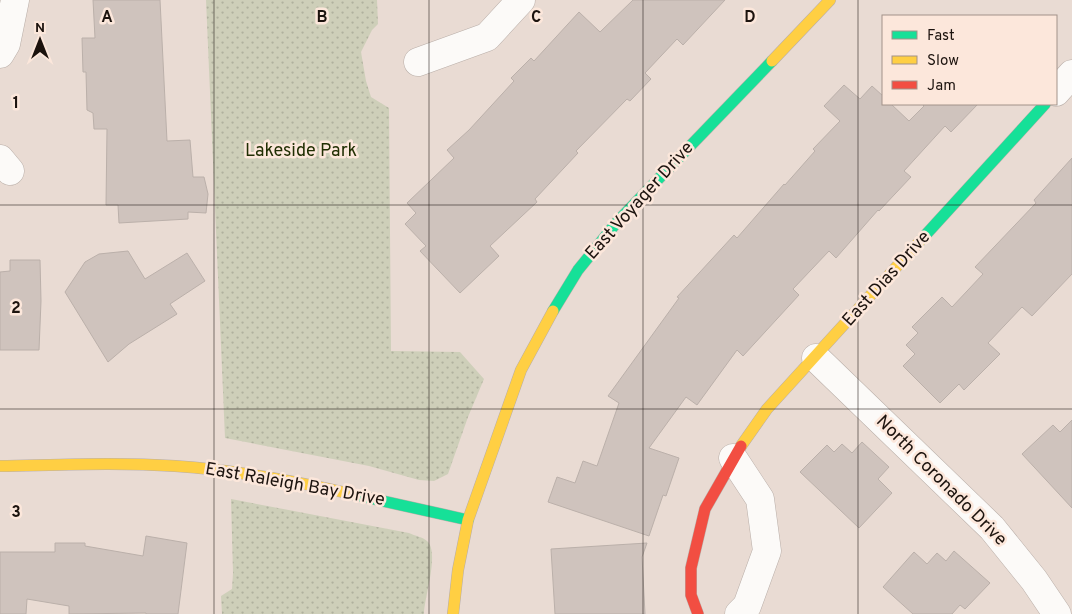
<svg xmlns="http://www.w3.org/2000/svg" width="1072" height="614" font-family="Overpass,sans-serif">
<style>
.green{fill:url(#green-dots)}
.building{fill:#cfc3bd;stroke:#bbb0aa}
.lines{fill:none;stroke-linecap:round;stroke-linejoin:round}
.street-casing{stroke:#b9aea8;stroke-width:29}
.fast-casing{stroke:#b9aea8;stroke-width:12}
.slow-casing{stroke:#b9aea8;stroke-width:12}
.jam-casing{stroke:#b9aea8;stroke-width:12}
.street{stroke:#fcfaf8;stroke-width:28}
.fast{stroke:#16e098;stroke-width:11}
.slow{stroke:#ffcf43;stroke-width:11}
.jam{stroke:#f24e42;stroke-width:11}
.grid{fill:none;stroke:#1c130e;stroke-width:1;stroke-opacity:0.55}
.labels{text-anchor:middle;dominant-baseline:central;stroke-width:5;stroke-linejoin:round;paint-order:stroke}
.park-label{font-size:18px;fill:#212f03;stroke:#fce7db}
.street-label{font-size:18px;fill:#1c130e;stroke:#fce7db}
.grid-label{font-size:16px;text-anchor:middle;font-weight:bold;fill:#1c130e;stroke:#fce7db;stroke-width:5;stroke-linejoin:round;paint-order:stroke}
</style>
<defs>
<pattern id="green-dots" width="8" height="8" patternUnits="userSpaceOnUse" patternTransform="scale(1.25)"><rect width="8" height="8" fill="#cecfb9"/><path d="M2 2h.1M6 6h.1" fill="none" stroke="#b0b19e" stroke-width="1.8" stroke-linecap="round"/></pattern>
</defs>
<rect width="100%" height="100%" fill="#e9dbd3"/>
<path class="green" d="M206 0H377L378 24 372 30 361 52 366 81 371 97 389 108 391 351 460 352 484 379 468 417 448 474 434 481 419 480 369 466 225 438Z
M231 499 409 533C415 536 423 537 427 541 440 552 424 598 424 614H222L221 596 232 589 233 573Z"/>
<path class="building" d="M93 0H160L167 141 190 140 193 177H204L208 194 206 213 188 212V219L119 223 118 205H106L107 129H94L93 113 87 110 86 72H83L82 38H95Z
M633 0H725L683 45 677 39 645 73 651 79 630 101 627 99 576 151 578 153 535 199 537 202 490 246 499 256 460 293 420 251 426 246 405 224 416 213 407 203 454 158 447 150 469 130 514 81 511 78 531 58 534 61 579 12 600 32Z
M844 85 860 99 872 86 883 96V104H891L909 121 924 106 922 104H978L951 132 945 126 904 171 911 177 879 211 878 210 836 258 829 251 793 289 799 295 743 356 737 350 697 405 686 397 649 448 679 458 666 496 663 495 649 536 548 502 557 477 575 483 583 461 597 466 619 403 608 396 679 298 677 297 734 235 737 238 784 184 785 185 815 151 813 149 840 121 824 106Z
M1072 158V274L1032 316 1022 307 988 343 1000 354 964 390 959 384 940 403 903 366 915 354 906 345 918 333 912 327 942 297 952 307 983 274 975 267 1036 203 1034 200Z
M128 251 145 279 187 253 205 281 170 304 177 314 129 344 108 362 65 292 85 262 99 254Z
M10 260H40L41 301 39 350H0V272L10 271Z
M1072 420V508L1022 454 1053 425 1060 432Z
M862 442 889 467 878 479 892 493 859 528 800 472 827 445 834 452 842 444 852 453Z
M146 536 187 543 178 614H146V613L69 614V606L27 599 26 614H0V552H55V543H85V546L143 556Z
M647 543 642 557 645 614H555L551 549Z
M954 551 990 583 965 609 960 605 952 614H913L883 587 914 552 927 564 937 553 946 561Z"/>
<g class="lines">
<g class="street-casing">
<path id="street" d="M0 54 6 44 15 0
M418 62 487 37 521 0
M1056 92 1072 74
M0 159 10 171
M816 358 992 528 1034 580 1057 614
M733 458 760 499 767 551 747 606 739 614"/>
</g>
<g class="fast-casing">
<path id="fast" d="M920 241 1045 104
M553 311 578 270 617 222 772 61
M347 493 468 520"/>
</g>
<g class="slow-casing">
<path id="slow" d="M772 61 830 0
M741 446 767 409 920 241
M0 466C58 465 116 462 175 466 233 470 290 480 347 493
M453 614 458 570 468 520 521 370 553 311"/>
</g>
<g class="jam-casing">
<path id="jam" d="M698 614 691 595V568L705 509 741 446"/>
</g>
<use href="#street" class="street"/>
<use href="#fast" class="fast"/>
<use href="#slow" class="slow"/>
<use href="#jam" class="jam"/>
</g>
<path class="grid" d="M214 0V614M429 0V614M643 0V614M858 0V614M0 205H1072M0 409H1072"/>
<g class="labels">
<g class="park-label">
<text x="301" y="151">Lakeside Park</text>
</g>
<g class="street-label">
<text transform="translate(640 201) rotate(-48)">East Voyager Drive</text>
<text transform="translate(887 279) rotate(-48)">East Dias Drive</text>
<text transform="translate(941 481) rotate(45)">North Coronado Drive</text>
<text transform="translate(295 485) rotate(10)">East Raleigh Bay Drive</text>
</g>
</g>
<g class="grid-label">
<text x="107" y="22">A</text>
<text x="322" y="22">B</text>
<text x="536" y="22">C</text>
<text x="750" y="22">D</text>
<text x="16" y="108">1</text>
<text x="16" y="313">2</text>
<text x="16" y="517">3</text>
</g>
<rect x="882" y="15" width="175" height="90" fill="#fce7db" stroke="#a29289"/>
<rect x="892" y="31" width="25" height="8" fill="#16e098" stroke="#a29289"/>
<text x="927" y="40" font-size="15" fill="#1c130e">Fast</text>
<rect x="892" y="56" width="25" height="8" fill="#ffcf43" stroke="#a29289"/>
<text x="927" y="65" font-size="15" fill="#1c130e">Slow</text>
<rect x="892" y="81" width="25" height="8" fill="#f24e42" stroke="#a29289"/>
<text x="927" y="90" font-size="15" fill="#1c130e">Jam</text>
<g transform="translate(40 40)" stroke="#fce7db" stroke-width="4" paint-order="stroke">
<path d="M0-4L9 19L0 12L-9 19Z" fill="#1c130e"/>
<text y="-8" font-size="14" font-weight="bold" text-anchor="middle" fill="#1c130e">N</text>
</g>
</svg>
